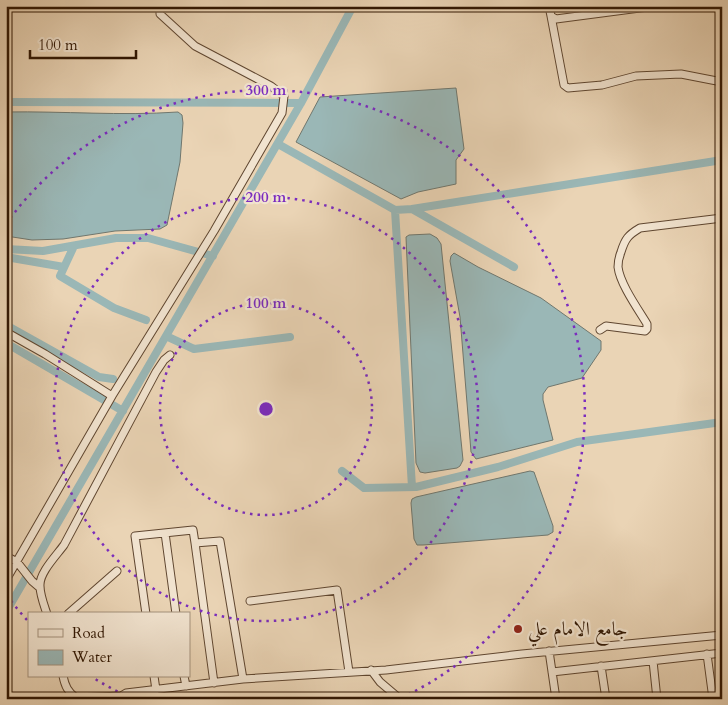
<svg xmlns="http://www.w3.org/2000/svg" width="728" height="705" font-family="Cardo,Amiri,serif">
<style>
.water{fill:#9ab7b6;stroke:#70776e}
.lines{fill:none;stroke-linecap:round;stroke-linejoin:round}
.canal{stroke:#9ab7b6;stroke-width:8}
.minor-casing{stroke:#5f4630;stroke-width:9}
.minor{stroke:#f1e3cf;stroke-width:7}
.ring{fill:none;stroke:#7b2cbf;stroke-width:2.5;stroke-dasharray:2.5 5}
.poi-dot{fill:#8f2418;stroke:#f1e3cf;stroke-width:2}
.labels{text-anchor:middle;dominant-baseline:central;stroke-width:4.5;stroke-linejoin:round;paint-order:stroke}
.poi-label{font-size:19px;fill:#311703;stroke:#f1e3cf;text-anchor:start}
.centre{fill:#7b2cbf;stroke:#f1e3cf;stroke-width:2.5}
.ring-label{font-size:15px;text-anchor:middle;font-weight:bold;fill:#7b2cbf;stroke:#f1e3cf;stroke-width:4.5;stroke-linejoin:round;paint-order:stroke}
</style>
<rect width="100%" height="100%" fill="#ead4b5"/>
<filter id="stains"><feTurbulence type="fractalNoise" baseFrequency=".004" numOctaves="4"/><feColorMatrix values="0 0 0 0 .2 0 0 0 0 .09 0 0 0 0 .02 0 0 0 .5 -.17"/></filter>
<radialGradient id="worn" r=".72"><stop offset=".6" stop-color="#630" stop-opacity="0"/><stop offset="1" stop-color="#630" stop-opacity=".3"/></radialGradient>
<path class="water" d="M456 88 464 149 456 160V184L418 192 401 199 296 142 320 97Z
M6 112C63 111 121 116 178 112L182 115 183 123 180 162 167 225 160 229 115 231 63 239 32 240 6 236Z
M430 234 437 238 441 244 463 460 460 466 457 468 425 473 420 472 416 463 406 237 409 235Z
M454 253 478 267 541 298 601 341V350L582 378 548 387 543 394V400L553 440 476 459 471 452 460 317 450 261 451 256Z
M530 471 534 472 553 526V532L548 535 423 545H417L414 539 411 503 412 499 416 497Z"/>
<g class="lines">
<path class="canal" d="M6 102 301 103
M278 144 395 210 412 487
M412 209 722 160
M395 210 412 209 514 267
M74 246 60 276 114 308 146 320
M6 249 43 251 116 238H148L213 256
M6 257 64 267
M6 325 99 377 113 379
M166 336 194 349 290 337
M6 343 123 411
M342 471 364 488 416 487 498 467 577 442 722 422
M6 612 301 103 353 6"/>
<g class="minor-casing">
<path id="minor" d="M549 6 551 16 556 19 655 6
M551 16 564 85 568 88 602 85 636 76 681 74 722 82
M600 330 606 326 645 331 647 329V324C638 309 620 284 618 267 618 262 619 257 621 252 625 239 628 235 640 228L722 218
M6 332 45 354 112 396
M165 533 176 614
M195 543 214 683
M6 556 17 562 32 581 39 587
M6 580 112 396 214 231 282 113 284 96 271 86 195 46 160 14V6
M250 601 337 590 349 672
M47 614C44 605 40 595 40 586 39 573 56 556 64 545L156 372 164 360 170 355
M68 614 117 571
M146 614 135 536 193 530 195 543 220 541 243 679
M549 651 556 699
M707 654 713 699
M653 661 657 699
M601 666 606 699
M371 670 380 682 400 699
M552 672 722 653
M63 676C65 686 68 692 76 698L121 696 126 693 243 679 386 670 522 654 722 635
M154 676 156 690
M184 676 186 686"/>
</g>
<use href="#minor" class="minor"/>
</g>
<g class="ring">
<circle cx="266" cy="409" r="106"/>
<circle cx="266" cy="409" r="212"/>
<path d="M131 698A319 319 0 0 1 92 677M27 620A319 319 0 0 1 6 594M6 224A319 319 0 1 1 401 698"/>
</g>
<circle class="poi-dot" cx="518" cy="629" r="5"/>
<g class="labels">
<g class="poi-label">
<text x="528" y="629">جامع اﻻمام علي</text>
</g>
</g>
<circle cx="266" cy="409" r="8" class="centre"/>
<g class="ring-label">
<text x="266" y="95">300 m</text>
<text x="266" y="202">200 m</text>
<text x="266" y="308">100 m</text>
</g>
<rect width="728" height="705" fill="none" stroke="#ead4b5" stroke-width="25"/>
<rect x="8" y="8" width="713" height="690" fill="none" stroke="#311703" stroke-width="2.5"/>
<rect x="12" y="12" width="703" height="680" fill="none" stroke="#311703"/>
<rect x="28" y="612" width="162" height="65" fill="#f1e3cf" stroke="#a4917d"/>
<rect x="38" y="629" width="25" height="8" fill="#f1e3cf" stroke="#a4917d"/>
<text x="72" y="638" font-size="15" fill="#311703">Road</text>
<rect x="38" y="650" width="25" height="15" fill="#9ab7b6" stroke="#a4917d"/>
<text x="72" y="662" font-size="15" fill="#311703">Water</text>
<path d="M30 50v8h106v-8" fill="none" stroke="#311703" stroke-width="2.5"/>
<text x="38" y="50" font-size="15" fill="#311703" stroke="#f1e3cf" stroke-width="4" paint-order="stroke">100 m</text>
<rect width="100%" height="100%" filter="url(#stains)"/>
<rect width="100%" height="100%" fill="url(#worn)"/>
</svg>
